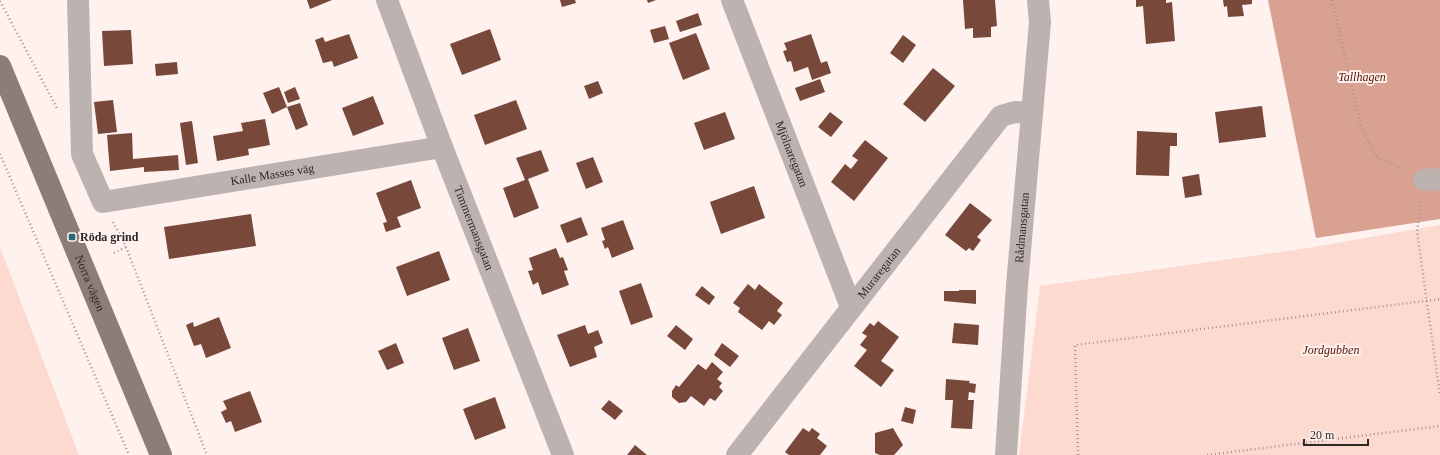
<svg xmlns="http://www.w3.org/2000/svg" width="1440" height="455" font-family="'Times New Roman',serif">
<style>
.green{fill:#fcdad0}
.forest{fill:#d9a192}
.building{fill:#78483b}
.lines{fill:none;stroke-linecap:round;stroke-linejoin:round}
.path{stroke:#a29795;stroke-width:2.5;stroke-dasharray:1 3;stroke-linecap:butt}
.minor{stroke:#bcb3b1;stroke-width:22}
.major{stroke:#8d7d79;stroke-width:22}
.poi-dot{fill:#256a7a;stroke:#fef1ee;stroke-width:1.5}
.labels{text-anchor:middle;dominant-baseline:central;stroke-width:4;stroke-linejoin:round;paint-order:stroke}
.park-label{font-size:12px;font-style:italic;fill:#551301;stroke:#fef1ee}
.street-label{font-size:12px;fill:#2f2725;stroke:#fef1ee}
.poi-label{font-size:12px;font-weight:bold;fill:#2f2725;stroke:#fef1ee;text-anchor:start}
</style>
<rect width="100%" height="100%" fill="#fef1ee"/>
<path class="green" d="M1440 225V455H1019L1040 286 1308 248Z
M0 247 79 455H0Z"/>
<path class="forest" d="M1268 0H1440V219L1316 238Z"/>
<path class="building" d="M307 0H332L310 9Z
M560 0H575L576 3 562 7Z
M647 0H656L648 3Z
M963 0H995L997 26 991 27V37L973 38V28L965 29Z
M1136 0H1166V3L1172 2 1175 41 1146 44 1143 6 1136 7Z
M1223 0H1252V4L1242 5 1244 16 1228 17 1227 6 1224 7Z
M698 13 702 25 680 32 676 21Z
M665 26 669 39 654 43 650 30Z
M490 29 501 60 462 75 450 44Z
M131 30 133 64 104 66 102 31Z
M696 33 710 69 683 80 669 43Z
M349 34 358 58 334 67 332 61 323 63 315 40 323 37 325 42Z
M811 34 821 63 827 61 831 73 812 80 808 67 794 72 791 61 787 62 783 51 787 50 784 43Z
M903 35 916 45 903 63 890 53Z
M177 62 178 74 156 76 155 64Z
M933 68 955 86 925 122 903 104Z
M820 79 825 92 800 101 795 88Z
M598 81 603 93 589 99 584 86Z
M279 87 287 107 272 114 263 93Z
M295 87 300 99 288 103 284 92Z
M373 96 384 124 353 136 342 108Z
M113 100 117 132 98 134 94 102Z
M516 100 527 129 485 145 474 115Z
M300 103 308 125 296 130 287 107Z
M1262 106 1266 137 1219 143 1215 112Z
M725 112 735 139 704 150 694 123Z
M830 112 843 122 831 137 818 127Z
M265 119 270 145 248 149 249 155 217 161 213 136 243 131 241 123Z
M192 121 198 163 186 165 180 123Z
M1137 131 1177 133V146H1170L1169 176 1136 175Z
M132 133 133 159 178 155 179 170 144 172V167L110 171 107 135Z
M865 140 888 158 854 201 831 182 845 164 851 169 858 160 852 156Z
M541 150 549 171 528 179 539 208 514 218 503 188 525 180 516 158Z
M593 157 603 182 586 189 576 163Z
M1199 174 1202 195 1185 198 1182 177Z
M411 180 421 208 397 217 401 227 386 232 383 223 387 222 376 193Z
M754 186 765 218 721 234 710 202Z
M970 203 992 220 977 237 981 240 973 251 969 248 966 251 945 235Z
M251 214 256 246 169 259 164 227Z
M581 217 588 235 567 243 560 225Z
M623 220 634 249 612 258 608 247 605 249 602 241 605 240 601 228Z
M556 248 560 258 563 257 568 270 564 271 569 285 542 295 538 282 533 285 528 271 533 270 529 258Z
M439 251 450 280 407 296 396 267Z
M641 283 653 317 631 325 619 291Z
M748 284 755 290 759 284 783 303 777 311 782 315 774 325 769 321 762 330 738 312 740 308 733 303Z
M702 286 715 297 709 305 695 295Z
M959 290H976V304L944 301V291H959Z
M219 317 231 348 206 358 201 344 194 346 186 325 193 322 194 327Z
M878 321 899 337 881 361 894 370 881 387 854 366 867 350 860 345 867 336 862 333 870 323 874 326Z
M954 323 979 325 978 345 952 343Z
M585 325 588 334 598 330 603 343 594 347 597 357 570 367 557 335Z
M676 325 693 339 685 350 667 336Z
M468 328 480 361 454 370 442 338Z
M396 343 404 363 387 370 378 351Z
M722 343 739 356 730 367 714 355Z
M712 362 723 372 717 379 722 383 719 387 723 391 715 401 710 398 704 406 691 396 686 402 679 403 672 397V391L676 385 679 387 698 364 706 370Z
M946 379 970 381 969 383 976 384 975 393 969 392 968 400H974L972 429 951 428 953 400H945Z
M250 391 262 422 235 432 231 421 226 423 221 412 227 409 223 401Z
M495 397 506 428 475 440 463 409Z
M609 400 623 411 615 420 601 409Z
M905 407 916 410 913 424 901 421Z
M803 428 809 432 812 428 820 434 817 438 827 446 820 455H789L785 452Z
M893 428 903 445 894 455H880L875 453V433Z
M635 445 647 455H627Z"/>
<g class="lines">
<path class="path" d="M1332 0 1361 126 1375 156 1405 170
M0 1 58 110
M0 154 129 455
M1421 202 1417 232 1440 395
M113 222 126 247 207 455
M114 253 126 247
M1078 455 1075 345 1440 299
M1207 455 1440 426"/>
<g class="minor">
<path id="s1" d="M78 0 82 154 103 202 442 147"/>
<path id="s2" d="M387 0 442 147 563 455"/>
<path id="s3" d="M732 0 851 307"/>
<path d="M1424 180 1440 179"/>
<path id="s4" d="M737 455 1001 116 1015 112 1032 113"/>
<path id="s5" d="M1006 455 1017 285 1040 22 1038 0"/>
</g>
<path class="major" id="s6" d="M0 66 161 455"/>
</g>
<rect class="poi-dot" x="68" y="233" width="8" height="8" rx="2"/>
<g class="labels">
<g class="park-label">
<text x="1362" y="77">Tallhagen</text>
<text x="1331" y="350">Jordgubben</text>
</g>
<g class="street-label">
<text stroke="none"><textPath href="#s3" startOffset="165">Mjölnaregatan</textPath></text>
<text stroke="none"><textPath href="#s1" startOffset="378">Kalle Masses väg</textPath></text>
<text stroke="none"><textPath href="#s5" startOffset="228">Rådmansgatan</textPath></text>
<text stroke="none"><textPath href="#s2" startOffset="244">Timmermansgatan</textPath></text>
<text stroke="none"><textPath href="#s4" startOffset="231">Muraregatan</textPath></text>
<text stroke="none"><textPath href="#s6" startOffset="235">Norra vägen</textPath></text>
</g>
<g class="poi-label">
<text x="80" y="237">Röda grind</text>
</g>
</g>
<path d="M1304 439v6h64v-6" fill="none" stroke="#2f2725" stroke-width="2"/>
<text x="1310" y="439" font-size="12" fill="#2f2725" stroke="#fef1ee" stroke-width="3" paint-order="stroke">20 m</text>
</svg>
